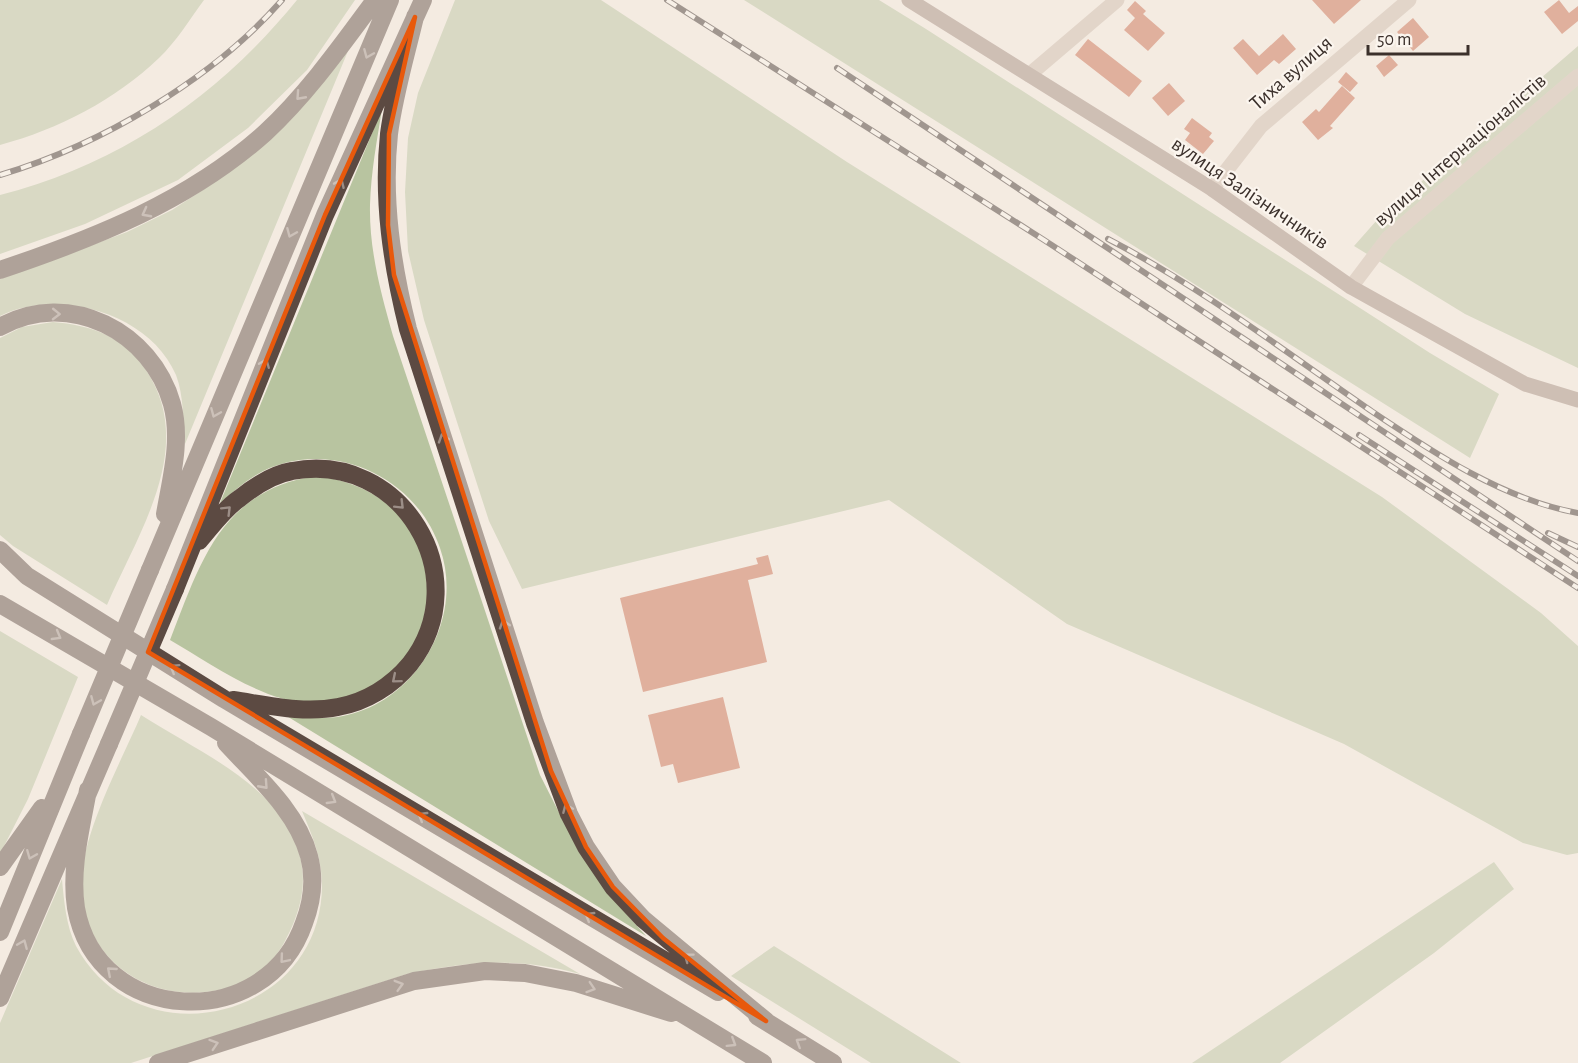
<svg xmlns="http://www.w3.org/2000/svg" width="1578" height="1063" font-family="'Alegreya Sans',sans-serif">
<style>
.green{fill:#b8c4a0}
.building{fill:#c8694b}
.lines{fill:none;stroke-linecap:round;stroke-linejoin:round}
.street{stroke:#cdbbac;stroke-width:15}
.secondary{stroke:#a18a7d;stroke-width:15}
.highway{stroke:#5c4a42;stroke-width:18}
.rail-casing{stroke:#3b302b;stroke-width:6}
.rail{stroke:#fbf5ee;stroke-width:4;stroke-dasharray:11;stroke-linecap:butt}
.highway-bridge{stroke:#5c4a42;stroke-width:18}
.oneway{stroke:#9c8e87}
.marked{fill:none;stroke:#e8590c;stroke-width:4.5;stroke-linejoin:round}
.labels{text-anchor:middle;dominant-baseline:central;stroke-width:4.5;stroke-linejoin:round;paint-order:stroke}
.street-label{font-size:21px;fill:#3b302b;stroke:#fbf5ee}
</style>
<rect width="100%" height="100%" fill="#f4ebe1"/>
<path class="green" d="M0 0H204C190 19 176 42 159 58 115 100 59 129 0 145Z
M297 0H355L307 70 248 128 178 180 85 224 0 254V195C120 164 219 96 297 0Z
M455 0H601L847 162 1382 497 1541 613 1578 646V853L1567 855 1523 843 1344 744 1067 624 889 500 522 589 489 521 424 320 408 251 405 192 408 138 418 93Z
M744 0H879L926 29 1430 353 1499 394 1470 458Z
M1578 46V368L1465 314 1354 246 1377 220Z
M348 51 185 444C183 422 184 396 176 375 150 313 57 287 0 316V279L127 232 172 210 212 184Z
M382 109C377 140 371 172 370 205 369 250 381 293 393 336L540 775 579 852 614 900 646 936 285 715C305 717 323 720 343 716 416 702 465 619 440 548 417 480 340 441 272 467 252 475 236 489 220 503Z
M53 322C91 325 125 337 146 370 197 447 139 531 107 605L13 546 0 535V338L22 327Z
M315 476C476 493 454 707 310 703 263 702 210 663 170 640 201 561 221 491 315 476Z
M0 631 78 677 28 799 0 854Z
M141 715C183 742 235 766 269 802 308 846 313 888 286 939 278 956 260 976 242 983 173 1011 94 977 82 900 74 846 120 765 141 715Z
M302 811 580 974C516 957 471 961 407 974L131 1063H0V1023L62 879C64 901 66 926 76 946 139 1063 322 1019 322 885 322 858 312 835 302 811Z
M1494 862 1514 889 1434 953 1280 1063H1192Z
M774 946 961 1063H871L731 976Z"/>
<path class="building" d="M1312 0H1361L1334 24Z
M1559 0 1569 13 1578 6V21L1562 34 1544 12Z
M1135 1 1146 11 1143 14 1165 33 1148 51 1124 30 1135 18 1127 10Z
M1413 18 1429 37 1413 51 1397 32Z
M1283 34 1296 49 1279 64 1274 60 1257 75 1233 48 1243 39 1259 56Z
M1088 39 1142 81 1129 97 1075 55Z
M1389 55 1398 65 1384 77 1376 66Z
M1346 72 1358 83 1350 92 1338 82Z
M1169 83 1185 101 1168 116 1152 98Z
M1342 86 1355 98 1330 126 1333 128 1318 140 1302 122 1316 109 1319 112Z
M1192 118 1212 133 1209 137 1214 141 1203 154 1185 140 1190 133 1184 129Z
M768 555 773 574 748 580 767 662 643 692 620 598 758 564 756 558Z
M723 697 740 768 678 783 673 764 661 767 648 715Z"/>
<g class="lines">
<path class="street" d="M1029 75 1117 0
M1212 189 1261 126 1409 0
M1351 287 1388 238 1578 76"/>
<path class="secondary" d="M909 0 1212 189 1351 287 1525 384 1578 400"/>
<path class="highway" d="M415 17C406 55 394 95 389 134 382 200 392 265 408 329L535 723 569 814 586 847 613 887 643 919 766 1021
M0 270C95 238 189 201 265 133 307 94 341 46 375 0
M0 327C69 288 152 332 172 404 182 440 171 479 165 514
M199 541C212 526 224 509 240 498 255 486 274 474 292 471 401 450 478 577 410 664 392 686 366 702 338 707 304 714 267 705 233 700
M0 550 27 576 224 699 718 992
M150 570 390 0
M175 589 325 215 423 0
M0 604 211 727 763 1063
M88 790C81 829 70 869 76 908 97 1026 266 1034 304 923 312 902 315 878 309 856 297 811 257 777 226 743
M0 867 42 808
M0 932 81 734
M0 998 109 744
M757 1016 833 1063
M158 1063 414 981 485 971 525 973 576 983 671 1013"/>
<g class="rail-casing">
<path id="rail" d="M667 0 1044 240 1578 588
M837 68 1578 561
M0 175C101 145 213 79 282 0
M1108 239C1199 286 1283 350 1367 408 1431 451 1501 499 1578 513
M1359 435 1578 576
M1548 533 1578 547"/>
</g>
<use href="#rail" class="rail"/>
<path class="highway-bridge" d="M81 734 150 570
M109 744 175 589"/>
</g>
<defs><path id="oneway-chevron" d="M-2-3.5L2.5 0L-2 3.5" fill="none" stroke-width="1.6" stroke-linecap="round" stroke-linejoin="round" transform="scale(1.5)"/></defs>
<g class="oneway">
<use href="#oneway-chevron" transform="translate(368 54) rotate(113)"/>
<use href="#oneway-chevron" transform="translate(300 96) rotate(132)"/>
<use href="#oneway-chevron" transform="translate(340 183) rotate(-66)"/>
<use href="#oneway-chevron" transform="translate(146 213) rotate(152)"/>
<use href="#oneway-chevron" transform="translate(291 233) rotate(113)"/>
<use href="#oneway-chevron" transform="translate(56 314) rotate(1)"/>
<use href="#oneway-chevron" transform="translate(265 363) rotate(-68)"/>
<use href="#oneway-chevron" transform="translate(215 413) rotate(113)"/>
<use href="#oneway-chevron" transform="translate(443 438) rotate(-108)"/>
<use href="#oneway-chevron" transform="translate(400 505) rotate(45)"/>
<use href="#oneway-chevron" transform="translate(227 510) rotate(-45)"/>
<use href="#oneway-chevron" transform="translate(504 624) rotate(-108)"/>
<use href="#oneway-chevron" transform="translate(57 636) rotate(30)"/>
<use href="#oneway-chevron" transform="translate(174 668) rotate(-148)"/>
<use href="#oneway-chevron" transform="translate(396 679) rotate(140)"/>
<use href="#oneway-chevron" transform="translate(95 701) rotate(113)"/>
<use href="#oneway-chevron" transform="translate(264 785) rotate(48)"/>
<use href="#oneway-chevron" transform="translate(332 800) rotate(31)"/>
<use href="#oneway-chevron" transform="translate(567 808) rotate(-113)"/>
<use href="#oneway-chevron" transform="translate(422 816) rotate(-149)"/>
<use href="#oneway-chevron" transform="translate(31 855) rotate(112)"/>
<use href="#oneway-chevron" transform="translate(589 916) rotate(-149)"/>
<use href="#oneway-chevron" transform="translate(23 944) rotate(-67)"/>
<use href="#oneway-chevron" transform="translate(688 957) rotate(-143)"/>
<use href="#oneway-chevron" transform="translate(284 959) rotate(130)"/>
<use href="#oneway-chevron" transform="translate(111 971) rotate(-139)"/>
<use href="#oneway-chevron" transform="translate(399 985) rotate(-16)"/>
<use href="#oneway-chevron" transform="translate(591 988) rotate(18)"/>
<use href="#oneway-chevron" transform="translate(800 1042) rotate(-148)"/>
<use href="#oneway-chevron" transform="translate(732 1043) rotate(32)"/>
<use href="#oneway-chevron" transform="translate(214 1044) rotate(-18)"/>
</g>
<path d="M0 0H1578V1063H0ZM415 17 389 134 388 225 394 275 551 771 586 847 613 887 663 938 766 1021 148 652 325 215Z" fill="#f4ebe1" fill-opacity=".55" fill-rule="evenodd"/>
<path class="marked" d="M415 17 389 134 388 225 394 275 551 771 586 847 613 887 663 938 766 1021 148 652 325 215Z"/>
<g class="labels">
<g class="street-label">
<text transform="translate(1291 73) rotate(-41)">Тиха вулиця</text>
<text transform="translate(1460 150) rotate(-41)">вулиця Інтернаціоналістів</text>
<text transform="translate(1250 193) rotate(34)">вулиця Залізничників</text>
</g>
</g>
<path d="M1368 45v9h100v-9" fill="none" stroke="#3b302b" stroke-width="3"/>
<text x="1377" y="45" font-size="18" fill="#3b302b" stroke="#fbf5ee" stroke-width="4.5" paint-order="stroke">50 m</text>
</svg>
